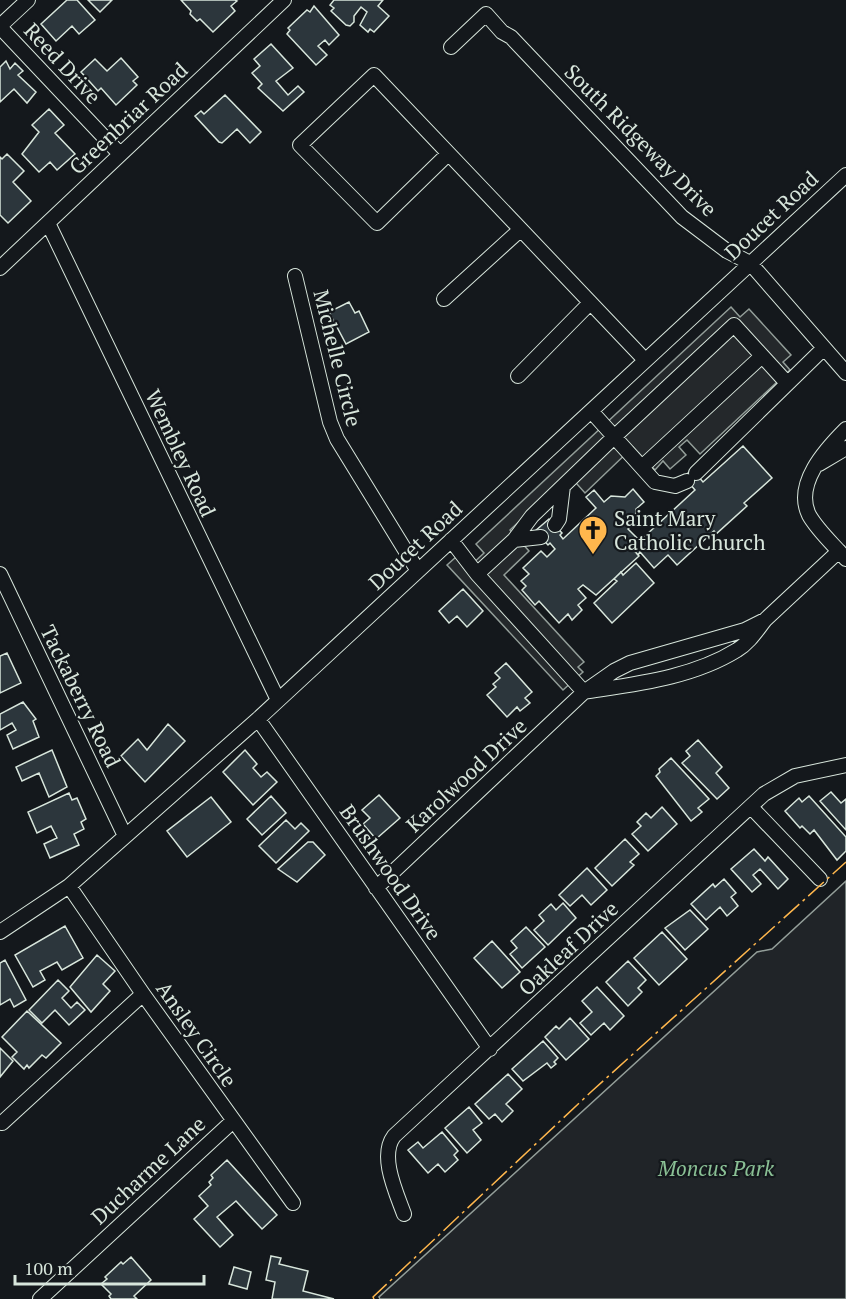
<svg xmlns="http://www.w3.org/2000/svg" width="846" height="1299" font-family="'PT Serif',serif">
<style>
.green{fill:#202428;stroke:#939e99;stroke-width:1.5}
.parking{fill:#24282b;stroke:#939e99;stroke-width:1.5}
.building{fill:#2c363c;stroke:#d8e6dc;stroke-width:1.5}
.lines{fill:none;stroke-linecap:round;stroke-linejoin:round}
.minor-casing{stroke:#d8e6dc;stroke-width:16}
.minor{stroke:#14181c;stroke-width:14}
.power{stroke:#ffb74d;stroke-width:1.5;stroke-dasharray:21 4.5 3 4.5;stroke-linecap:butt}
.labels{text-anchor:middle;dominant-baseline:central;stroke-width:4.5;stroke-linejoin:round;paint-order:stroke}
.street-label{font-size:21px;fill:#d8e6dc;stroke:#14181c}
.poi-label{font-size:21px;fill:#d8e6dc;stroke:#14181c;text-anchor:start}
.park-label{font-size:21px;font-style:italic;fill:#8ac095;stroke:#14181c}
</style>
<rect width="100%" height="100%" fill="#14181c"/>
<path class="green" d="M846 881V1299H380L379 1297 757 952 772 949Z"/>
<path class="parking" d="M731 307 740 317 749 309 791 355 783 362 790 370 700 454 687 440 679 447 686 455 670 469 663 461 655 470 633 447 585 493 569 475 510 530 529 551 504 575 584 662 578 667 583 672 563 690 447 565 456 557 467 569 484 553 476 544Z"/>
<path class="building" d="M67 0H77L95 20 79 34 72 26 56 41 41 24Z
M88 0H112L100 12Z
M181 0H235L237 1 231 6 235 11 213 32 200 19 197 21 190 14 191 11Z
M334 0H383L378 6 389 16 374 32 370 29 368 32 360 25 367 12 361 7 354 16V22L350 26 346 25 331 11 334 8 330 5Z
M314 6 339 35 329 45 325 40 318 46 327 55 316 65 287 34 290 30 288 28 307 10 310 12Z
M271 44 293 68 276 81 288 95 298 86 304 92 283 111 258 88 262 84 252 73 260 66 254 59Z
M121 58 138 77 133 81 137 85 116 105 101 88 98 91 81 72 95 59 107 71Z
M6 61 10 69 15 63 23 71 18 75 36 92 27 103 14 89 0 102V67Z
M225 95 261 132 250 143 237 129 222 143 219 142 195 116 201 111 204 114Z
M49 109 64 125 55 133 75 154 57 170 50 162 39 172 22 154 39 132 32 125Z
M7 154 24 171 13 182 31 201 8 223 0 215V157L2 159Z
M349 302 355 313 359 311 369 332 346 344 329 312Z
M743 446 772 478 744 503 747 506 716 534 714 531 677 565 668 555 654 568 640 552 638 555 632 548 695 490 684 477 692 469 703 482Z
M633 489 644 502 636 509V521L628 529 637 538 629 545 639 556 596 595 583 585 578 589 586 598 578 605 582 610 572 620 568 614 559 623 539 601 535 605 522 590 526 586 521 581 529 574 523 568 541 551 547 557 555 549 550 543 548 545 535 531 549 519 562 533 560 535 563 539 596 508 586 497 594 490 604 502 611 496 625 497Z
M636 563 654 583 612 623 594 603 617 581 614 579 621 572 623 575Z
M463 589 483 611 467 627 457 616 449 623 439 611Z
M7 653 21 683 0 693V656Z
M506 663 532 692 525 698 530 703 520 711 517 707 507 717 487 695 496 687 493 684 500 678 495 673Z
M23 702 36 719 33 721 39 737 13 749 7 735 16 730 12 723 0 730V714Z
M168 724 185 741 145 782 121 756 138 739 147 750Z
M698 740 722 767 716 773 729 788 717 799 682 763 690 756 686 751Z
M52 750 67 787 49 797 39 773 22 781 16 767Z
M245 750 257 764 253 768 261 777 267 772 277 782 253 805 223 772Z
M671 758 709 799 698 808 702 812 691 821 656 776 660 772 659 769Z
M831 792 841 803 846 799V830L820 801Z
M69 793 72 800 77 798 86 819 81 822 84 829 74 834 79 845 50 858 44 844 57 838 51 826 37 833 28 812Z
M379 795 400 818 376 839 363 824 370 818 362 810Z
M271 796 286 813 262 835 247 819Z
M809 796 846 837V851L837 860 814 830 810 834 802 826 800 828 785 811 799 798 802 802Z
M211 797 231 822 187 857 167 831Z
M662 807 677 824 648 851 632 834 641 826 637 822 646 813 651 818Z
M286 820 295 829 301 823 309 831 276 863 259 846Z
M625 839 639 854 630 862 634 865 612 886 595 868Z
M308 842H313L325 855 297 882 278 869Z
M754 849 765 861 768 857 788 879 778 889 760 869 753 875 761 884 752 892 731 869Z
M587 868 607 890 591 905 582 895 570 906 559 895Z
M724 879 736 893 731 897 738 906 727 916 720 907 706 920 691 904 713 884 715 887Z
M563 903 576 918 548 945 534 930 544 921 539 915 551 904 556 910Z
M690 910 708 929 685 950 665 928Z
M65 926 83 958 62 970 57 962 40 971 45 980 33 987 15 955Z
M526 927 545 947 522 968 510 954 517 948 511 941Z
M662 932 687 959 659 985 634 958Z
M492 941 520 972 502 988 474 958Z
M97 955 115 971 103 984 110 991 91 1012 70 987Z
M5 960 26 1000 14 1007 10 999 0 1005V963Z
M628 961 646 980 638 988 642 992 628 1006 606 982Z
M58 980 69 991 62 998 71 1008 77 1002 85 1010 69 1025 55 1010 42 1023 29 1010Z
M597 987 624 1016 610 1030 604 1023 591 1035 580 1023 592 1012 582 1001Z
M27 1011 61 1043 46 1058 42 1055 29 1068 27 1065 24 1069 12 1057 17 1052 2 1037Z
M570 1018 589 1039 566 1060 545 1037 556 1026 559 1029Z
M543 1041 558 1058 554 1062 556 1064 551 1068 547 1063 523 1081 512 1069Z
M0 1048 13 1061 0 1077Z
M508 1074 522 1089 506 1104 513 1111 502 1122 495 1114 489 1119 475 1104Z
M469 1107 482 1123 473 1130 481 1140 467 1153 445 1128Z
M442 1132 458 1151 454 1155 458 1160 445 1172 438 1164 428 1173 408 1150 418 1142 423 1148Z
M227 1160 277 1215 262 1229 236 1201 217 1217 233 1235 220 1247 194 1219 208 1206 199 1196 211 1185 209 1182 213 1178 211 1175Z
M271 1256 281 1258 279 1264 308 1271 303 1291 334 1299H272L275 1282 266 1280Z
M131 1257 151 1280 134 1296 137 1299H111L109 1296 111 1294 101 1284 107 1279 105 1277 121 1262 123 1264Z
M234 1267 251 1272 247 1289 229 1284Z"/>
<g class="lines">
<g class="minor-casing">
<path id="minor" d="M0 26 28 0
M0 27 120 154
M451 47 486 14 502 32 511 37 682 217 727 251 750 263 846 373
M448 154 377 223 300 145 374 75 645 360
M48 223 278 700
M0 268 284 0
M295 276 330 422 337 439 418 571
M444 299 520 230
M518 376 589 304
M591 411 655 482 675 486 687 481
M846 429C825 450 794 484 809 515 818 531 834 545 846 559
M819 464 846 448
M642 467 762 356
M696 473 824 348
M555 525 559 519 563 486
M451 540 477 574
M514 540 541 537
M0 574 125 836
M765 620C757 630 749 643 737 650 692 678 635 684 584 692L477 574 514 540 532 516 614 437 734 325 787 383
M258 719 490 1049
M751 807 820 879
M69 886 143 994 293 1203
M376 888 584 692 614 671 630 663 745 630 765 620 839 551
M0 932 69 886 258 719 846 175
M2 1123 143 994
M404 1214C396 1192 379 1156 394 1136L764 794 795 776 846 765
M40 1299 233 1121"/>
</g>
<use href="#minor" class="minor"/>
<path class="power" d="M374 1299 373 1297 592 1091 846 862"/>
</g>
<defs>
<g id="church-pin" transform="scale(1.5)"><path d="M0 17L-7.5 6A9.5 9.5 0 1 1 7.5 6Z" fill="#ffb74d" stroke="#14181c"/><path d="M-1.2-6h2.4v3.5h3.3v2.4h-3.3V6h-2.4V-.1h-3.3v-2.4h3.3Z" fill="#111"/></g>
</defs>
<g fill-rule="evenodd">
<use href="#church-pin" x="593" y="530"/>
</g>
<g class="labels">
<g class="street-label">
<text transform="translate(63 63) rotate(47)">Reed Drive</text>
<text transform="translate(128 118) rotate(-43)">Greenbriar Road</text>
<text transform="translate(641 140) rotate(45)">South Ridgeway Drive</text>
<text transform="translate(771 215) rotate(-43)">Doucet Road</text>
<text transform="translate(338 358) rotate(76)">Michelle Circle</text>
<text transform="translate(181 453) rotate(65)">Wembley Road</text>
<text transform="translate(415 545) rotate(-43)">Doucet Road</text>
<text transform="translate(81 696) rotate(64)">Tackaberry Road</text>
<text transform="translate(466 775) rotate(-43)">Karolwood Drive</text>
<text transform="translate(391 872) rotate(55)">Brushwood Drive</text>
<text transform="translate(568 948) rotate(-43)">Oakleaf Drive</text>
<text transform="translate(197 1034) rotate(55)">Ansley Circle</text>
<text transform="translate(148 1170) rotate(-43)">Ducharme Lane</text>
</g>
<g class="poi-label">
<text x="614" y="518">Saint Mary<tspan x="614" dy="24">Catholic Church</tspan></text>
</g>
<g class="park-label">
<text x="716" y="1168">Moncus Park</text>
</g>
</g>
<path d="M15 1275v9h189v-9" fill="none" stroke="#d8e6dc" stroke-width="3"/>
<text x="24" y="1275" font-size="18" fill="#d8e6dc" stroke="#14181c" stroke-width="4.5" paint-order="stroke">100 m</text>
</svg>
